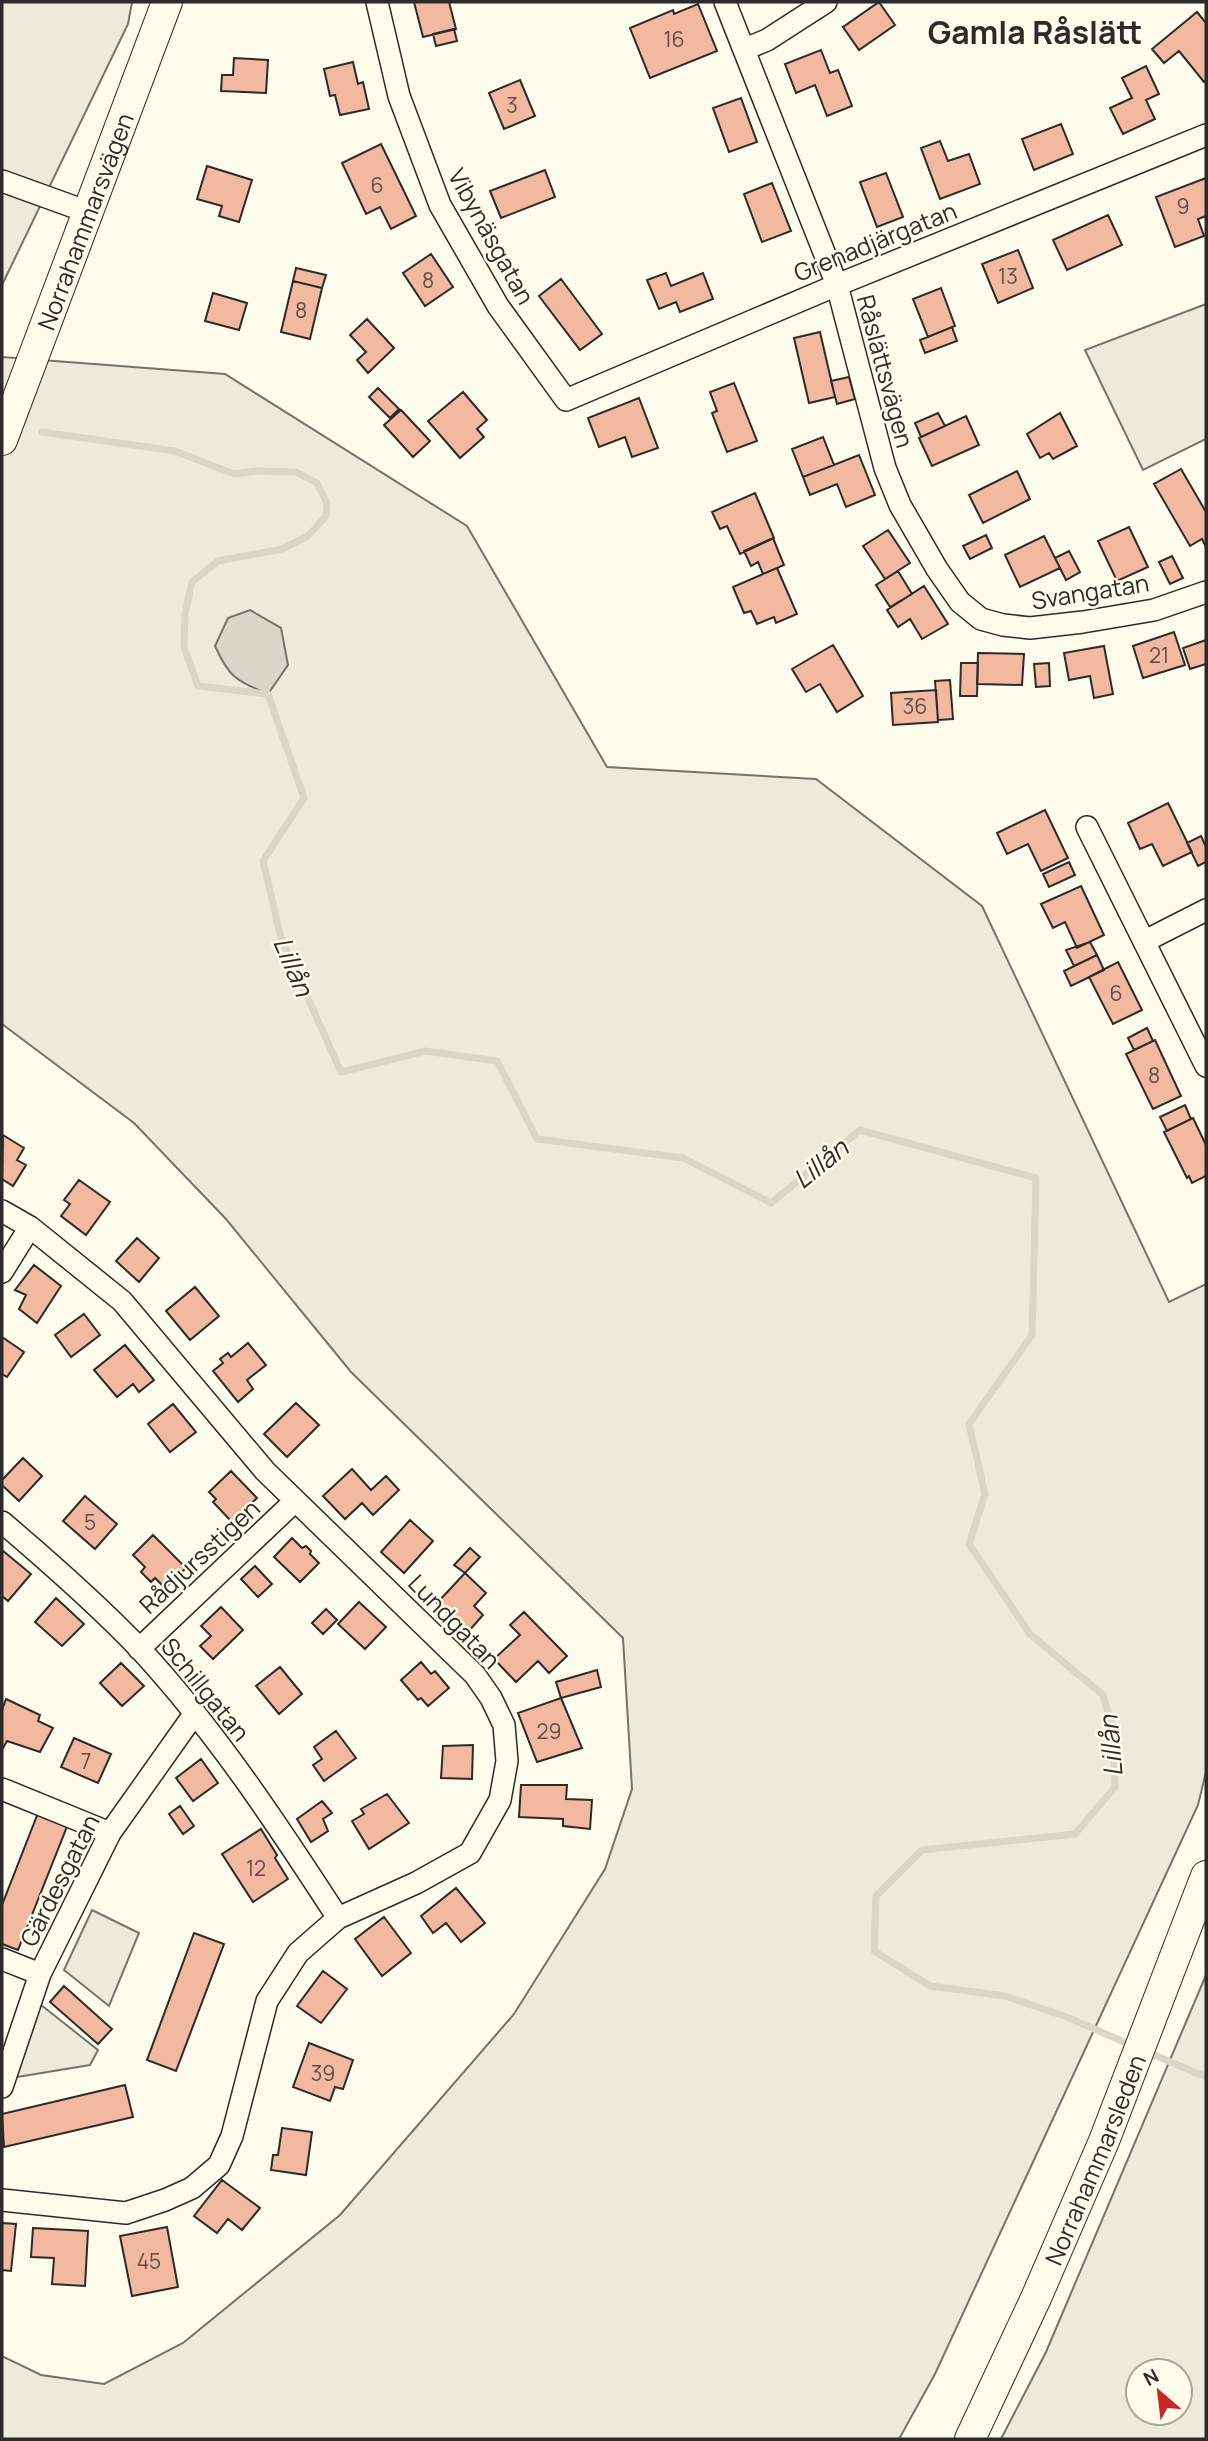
<svg xmlns="http://www.w3.org/2000/svg" width="1208" height="2441" font-family="Manrope,sans-serif">
<style>
.green{fill:#ecebdb;stroke:#74746e;stroke-width:2;fill-rule:evenodd}
.parking{fill:#eceadb;stroke:#74746e;stroke-width:2}
.water{fill:#d8d7c9;stroke:#74746e;stroke-width:2}
.lines{fill:none;stroke-linecap:round;stroke-linejoin:round}
.stream{stroke:#d8d7c9;stroke-width:7}
.building{fill:#f2b8a0;stroke:#2b2b2b;stroke-width:2}
.street-casing{stroke:#2b2b2b;stroke-width:24}
.secondary-casing{stroke:#2b2b2b;stroke-width:32}
.street{stroke:#fdfbea;stroke-width:21}
.secondary{stroke:#fdfbea;stroke-width:30}
.labels{text-anchor:middle;dominant-baseline:central;stroke-width:5;stroke-linejoin:round;paint-order:stroke}
.number-label{font-size:21px;fill:#5d4e48}
.street-label{font-size:24px;fill:#2b2b2b;stroke:#fdfbea}
.water-label{font-size:26px;font-style:italic;fill:#2b2b2b;stroke:#fdfbea}
.district-label{font-size:32px;font-weight:bold;fill:#2b2b2b;stroke:#fdfbea}
</style>
<rect width="100%" height="100%" fill="#fdfbea"/>
<path class="green" d="M2 2H132L128 24 2 285Z
M1206 304V439L1143 470 1085 350Z
M2 357 225 374 467 526 607 767 816 779 982 906 1169 1302 1206 1284V1772L1198 1805 935 2374 899 2439H2V2356L41 2375 104 2384 183 2343 340 2215 514 2014 605 1869 632 1789 623 1638 351 1372 226 1219 134 1123 2 1024Z
M92 1910 139 1933 109 2006 64 1970Z
M1206 1975V2439H1001L1046 2352ZM1138 2371H1180V2413H1138Z"/>
<path class="parking" d="M31 1997 98 2050 90 2065 5 2079Z"/>
<path class="water" d="M250 610 281 628 288 665 268 694C236 680 230 679 215 646L228 618Z"/>
<g class="lines">
<path class="stream" d="M42 432 175 451 234 474 257 471 296 472 317 483 327 503 326 516 308 536 282 549 218 561 192 582 185 614 184 648 198 686 268 694 304 798 263 861 281 938 341 1072 425 1051 497 1061 537 1139 683 1158 771 1203 860 1130 1036 1178 1032 1335 969 1424 985 1494 969 1544 1030 1634 1103 1695 1113 1729 1115 1787 1075 1834 922 1850 876 1896 874 1951 930 1986 1005 1996 1067 2017 1133 2046
M1147 2052 1206 2077"/>
</g>
<path class="building" d="M414 2H449L456 29 423 37Z
M879 2 895 25 859 50 843 27Z
M698 4 717 51 650 78 630 28 673 10 674 14Z
M1197 12 1206 23V80L1204 82 1179 51 1164 63 1152 49Z
M454 29 457 41 436 46 433 34Z
M821 50 830 73 838 70 852 106 827 116 815 85 796 93 785 64Z
M234 58 268 60 266 93 221 91 222 75H233Z
M353 62 358 84 363 82 369 109 340 115 335 95 330 96 324 69Z
M1146 66 1159 94 1146 100 1155 119 1123 134 1110 108 1132 98 1122 78Z
M520 80 535 116 504 129 489 93Z
M741 98 757 142 729 152 713 108Z
M1061 124 1073 154 1034 170 1022 139Z
M940 141 948 161 969 154 980 184 940 199 921 148Z
M381 144 416 216 391 229 380 207 366 214 342 163Z
M207 166 252 180 239 222 219 216 222 206 197 199Z
M545 170 555 197 501 218 490 191Z
M886 173 903 217 877 227 860 182Z
M1206 178V216L1198 219 1204 236 1175 247 1156 197Z
M772 183 791 231 762 242 744 194Z
M1108 215 1122 245 1067 270 1053 240Z
M1018 250 1033 288 998 303 982 264Z
M431 254 453 287 425 306 403 273Z
M296 268 326 275 322 288 293 281Z
M666 273 671 286 703 273 713 299 680 312 676 302 659 309 647 280Z
M561 279 602 334 580 350 539 296Z
M293 281 322 288 310 339 281 332Z
M941 288 955 326 928 337 913 299Z
M213 293 247 303 239 330 205 321Z
M367 319 394 348 368 373 357 360 366 352 350 335Z
M952 327 957 341 925 353 920 340Z
M820 332 835 397 809 403 794 338Z
M849 377 855 399 837 404 831 381Z
M734 383 757 441 727 452 712 413 717 411 710 392Z
M378 388 399 409 390 418 369 397Z
M463 392 487 420 477 429 484 437 460 458 428 421Z
M639 398 658 448 632 457 625 437 599 447 588 418Z
M401 410 430 441 413 457 384 425Z
M938 413 945 426 921 437 915 423Z
M1060 413 1077 446 1053 459 1049 453 1040 458 1027 434Z
M966 416 979 445 932 466 919 438Z
M823 437 834 465 803 477 792 449Z
M859 455 875 495 846 507 837 484 810 495 803 477Z
M1181 469 1206 512V547L1202 539 1190 546 1154 484Z
M1017 471 1030 499 983 523 969 495Z
M755 493 774 538 740 554 727 526 720 529 712 512Z
M1129 527 1148 567 1117 581 1098 541Z
M888 530 910 563 885 579 863 546Z
M986 535 992 548 970 559 963 546Z
M1044 536 1060 568 1020 587 1005 555Z
M773 538 784 565 763 574 758 562 751 566 744 551Z
M1069 551 1080 572 1066 580 1055 558Z
M1172 556 1183 578 1170 584 1159 562Z
M777 568 797 614 776 623 774 617 757 624 751 611 744 613 733 587Z
M898 571 912 594 890 607 876 585Z
M924 586 948 624 922 639 910 619 898 627 887 610Z
M1174 632 1185 665 1143 678 1133 646Z
M1206 640V664L1190 669 1183 648Z
M833 645 863 696 837 712 820 684 806 692 792 669Z
M1104 646 1113 694 1094 698 1090 676 1069 680 1064 653Z
M978 653 1024 654 1022 685 977 684Z
M961 663H978L977 696H960Z
M1049 663 1050 686 1036 687 1034 664Z
M950 680 953 719 938 720 935 681Z
M936 690 938 722 893 725 891 693Z
M1168 803 1192 852 1163 866 1152 844 1140 849 1128 823Z
M1045 810 1068 858 1041 871 1028 844 1007 854 997 833Z
M1201 836 1206 847V862L1198 866 1187 843Z
M1069 862 1075 875 1049 887 1043 874Z
M1081 886 1104 935 1077 948 1065 922 1053 928 1041 904Z
M1090 942 1097 955 1074 966 1066 950Z
M1097 955 1104 970 1071 986 1064 971Z
M1118 962 1142 1010 1113 1024 1089 977Z
M1147 1028 1153 1041 1134 1050 1128 1038Z
M1155 1040 1181 1096 1153 1109 1126 1054Z
M1185 1105 1191 1119 1167 1131 1160 1117Z
M1193 1118 1206 1145V1176L1192 1183 1189 1176 1187 1178 1164 1132Z
M3 1135 24 1148 17 1160 26 1165 13 1186 2 1179Z
M79 1180 110 1202 86 1235 61 1216 70 1204 64 1200Z
M137 1238 159 1258 139 1282 116 1261Z
M34 1265 61 1286 37 1323 19 1309 26 1295 15 1290Z
M195 1287 219 1316 190 1340 166 1311Z
M84 1314 100 1335 71 1357 55 1335Z
M2 1337 24 1352 7 1377 2 1374Z
M248 1343 266 1365 247 1380 253 1389 238 1402 213 1371 223 1363 220 1359 228 1353 231 1357Z
M125 1345 154 1380 139 1392 133 1384 117 1397 94 1370Z
M296 1403 319 1425 287 1457 264 1434Z
M173 1404 196 1432 170 1452 148 1424Z
M23 1458 42 1476 19 1501 2 1485V1480Z
M352 1469 371 1490 386 1476 399 1490 373 1515 362 1503 345 1519 323 1496Z
M231 1471 257 1498 232 1522 213 1502 216 1499 209 1492Z
M85 1496 117 1524 95 1549 63 1521Z
M410 1520 433 1541 404 1573 381 1552Z
M153 1535 186 1568 165 1588 155 1578 151 1582 141 1572 145 1567 133 1555Z
M292 1538 302 1548 306 1546 311 1551 310 1554 319 1563 300 1582 274 1557Z
M470 1548 480 1557 465 1573 454 1565Z
M2 1550 31 1574 8 1601 2 1596Z
M255 1566 272 1584 258 1597 241 1579Z
M465 1573 486 1593 474 1606 483 1615 468 1632 437 1603Z
M56 1598 84 1624 62 1646 35 1622Z
M359 1602 386 1627 365 1649 338 1624Z
M221 1607 243 1630 213 1659 200 1646 211 1636 201 1626Z
M326 1609 337 1620 323 1634 312 1623Z
M524 1612 567 1656 549 1673 538 1661 516 1682 494 1659 520 1635 510 1625Z
M421 1662 431 1674 435 1671 449 1688 428 1706 421 1698 418 1700 401 1680Z
M121 1663 144 1686 122 1706 100 1683Z
M280 1667 302 1694 279 1714 256 1686Z
M597 1670 601 1687 561 1698 556 1682Z
M561 1698 582 1748 537 1762 518 1713Z
M6 1699 40 1715 38 1721 53 1728 40 1752 7 1741 2 1750V1710Z
M336 1731 356 1758 324 1781 313 1765 322 1759 314 1747Z
M74 1738 111 1754 98 1783 61 1767Z
M473 1745 472 1779 441 1778 443 1746Z
M201 1759 218 1783 193 1801 176 1778Z
M521 1785H567L566 1799 592 1800 590 1829 563 1826V1819L519 1817Z
M387 1794 409 1823 369 1849 352 1821 364 1814 361 1809Z
M322 1801 332 1813 323 1819 328 1831 311 1842 297 1819Z
M180 1806 194 1826 183 1834 169 1814Z
M38 1813 68 1824 18 1950 2 1944V1905Z
M261 1829 277 1855 275 1858 288 1879 253 1902 222 1854Z
M456 1888 485 1923 461 1942 446 1923 433 1933 421 1916Z
M384 1917 411 1953 382 1976 355 1939Z
M194 1933 224 1944 176 2071 147 2060Z
M323 1971 347 1989 321 2023 297 2006Z
M64 1986 112 2029 98 2044 50 2002Z
M309 2043 353 2060 343 2089 335 2087 330 2101 293 2087Z
M125 2085 133 2117 4 2147 2 2114Z
M282 2128 312 2132 306 2175 271 2170 273 2155H278Z
M222 2180 260 2208 242 2230 228 2219 217 2233 194 2216Z
M2 2223 16 2224 11 2271 2 2270Z
M167 2227 178 2287 132 2296 120 2236Z
M33 2228 88 2231 85 2286 52 2284 54 2258 31 2257Z"/>
<g class="lines">
<g class="street-casing">
<path id="street" d="M377 2 399 96 440 205 498 306 566 400 837 285 1206 135
M725 2 837 285 885 468 900 505 937 569 960 602 981 619 1003 625 1030 628 1083 622 1154 610 1206 592
M745 49 767 40 826 2
M2 181 88 212
M1087 827 1206 1066
M1145 941 1206 910
M2 1211 30 1227 122 1301 265 1471 475 1675 491 1698 504 1725 507 1761 500 1800 470 1853 416 1883 338 1918 298 1953 267 2001 232 2136 219 2165 192 2188 165 2200 126 2213 2 2200
M2 1272 30 1227
M2 1522C49 1562 96 1603 139 1648 215 1730 277 1824 338 1918
M139 1649 295 1501
M2 1789 110 1833
M2 1959 40 1974
M2 2087 40 1974 110 1833 195 1713"/>
</g>
<g class="secondary-casing">
<g id="secondary">
<path id="s1" d="M2 440 167 2"/>
<path id="s2" d="M970 2439 1036 2298 1104 2141 1206 1876"/>
</g>
</g>
<use href="#street" class="street"/>
<use href="#secondary" class="secondary"/>
</g>
<g class="labels">
<g class="number-label">
<text x="674" y="39">16</text>
<text x="512" y="105">3</text>
<text x="377" y="185">6</text>
<text x="1183" y="206">9</text>
<text x="1008" y="276">13</text>
<text x="428" y="280">8</text>
<text x="301" y="310">8</text>
<text x="1159" y="655">21</text>
<text x="915" y="706">36</text>
<text x="1116" y="993">6</text>
<text x="1154" y="1075">8</text>
<text x="90" y="1522">5</text>
<text x="549" y="1731">29</text>
<text x="86" y="1761">7</text>
<text x="256" y="1868">12</text>
<text x="323" y="2073">39</text>
<text x="149" y="2261">45</text>
</g>
<g class="street-label">
<text stroke="none"><textPath href="#s1" startOffset="234">Norrahammarsvägen</textPath></text>
<text transform="translate(492 236) rotate(61)">Vibynäsgatan</text>
<text transform="translate(875 241) rotate(-22)">Grenadjärgatan</text>
<text transform="translate(886 371) rotate(75)">Råslättsvägen</text>
<text transform="translate(1090 591) rotate(-9)">Svangatan</text>
<text transform="translate(199 1556) rotate(-43)">Rådjursstigen</text>
<text transform="translate(455 1621) rotate(46)">Lundgatan</text>
<text transform="translate(206 1689) rotate(51)">Schillgatan</text>
<text transform="translate(59 1880) rotate(-63)">Gärdesgatan</text>
<text stroke="none"><textPath href="#s2" startOffset="306">Norrahammarsleden</textPath></text>
</g>
<g class="water-label">
<text transform="translate(294 966) rotate(67)">Lillån</text>
<text transform="translate(820 1163) rotate(-39)">Lillån</text>
<text transform="translate(1110 1746) rotate(-95)">Lillån</text>
</g>
<g class="district-label">
<text x="1035" y="32">Gamla Råslätt</text>
</g>
</g>
<rect width="1208" height="2441" fill="none" stroke="#2b2b2b" stroke-width="7"/>
<g transform="translate(1159 2392) rotate(332)"><circle r="33" fill="#fdfbea" stroke="#a9a89e" stroke-width="2"/>
<path d="M0-5L12 26L0 18L-12 26Z" fill="#c62828"/>
<text y="-10" font-size="19" font-weight="bold" text-anchor="middle" fill="#2b2b2b">N</text>
</g>
</svg>
